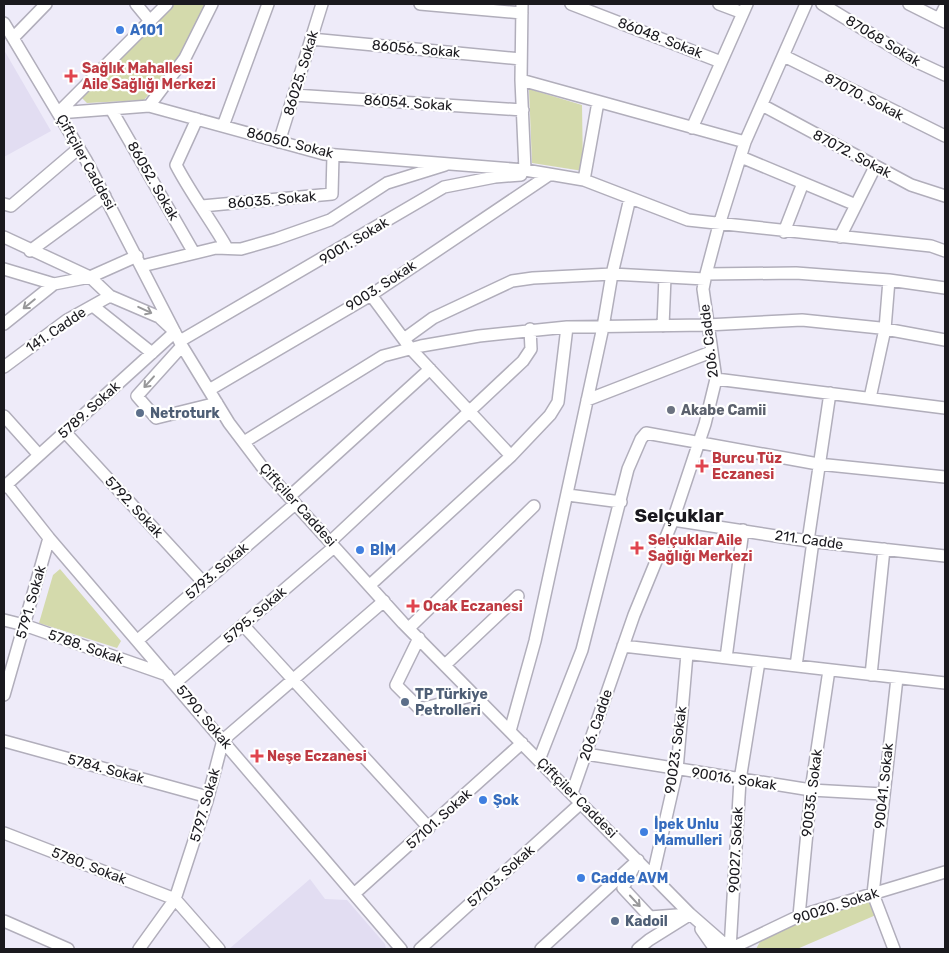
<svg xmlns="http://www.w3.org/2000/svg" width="949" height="953" font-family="Rubik,sans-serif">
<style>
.built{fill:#e2ddf2}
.green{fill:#d4daac}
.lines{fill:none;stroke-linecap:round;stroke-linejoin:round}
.minor-casing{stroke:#b1aebb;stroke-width:14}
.minor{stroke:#fff;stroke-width:11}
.oneway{stroke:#98989a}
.shop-dot{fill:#3f7fe0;stroke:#fff;stroke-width:2}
.health-dot{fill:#e0444e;stroke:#fff;stroke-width:2}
.worship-dot{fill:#6b7280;stroke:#fff;stroke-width:2}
.service-dot{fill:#5c6f8a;stroke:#fff;stroke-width:2}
.labels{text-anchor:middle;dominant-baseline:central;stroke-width:4.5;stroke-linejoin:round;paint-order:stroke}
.shop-label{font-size:14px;font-weight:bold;fill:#366cbe;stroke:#fff;text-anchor:start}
.street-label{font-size:14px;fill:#1a191e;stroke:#fff}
.health-label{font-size:14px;font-weight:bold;fill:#be3a42;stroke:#fff;text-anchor:start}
.worship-label{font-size:14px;font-weight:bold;fill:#5b616d;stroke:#fff;text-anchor:start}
.service-label{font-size:14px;font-weight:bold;fill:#4e5e75;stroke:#fff;text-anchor:start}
.district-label{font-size:19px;font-weight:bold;fill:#1a191e;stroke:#fff}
</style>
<rect width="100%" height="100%" fill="#eeebf9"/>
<path class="built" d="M4 50 51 131 4 157Z
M310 879 325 899 347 900 385 944 386 949H229Z"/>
<path class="green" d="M175 4H207L181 55 144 100 87 103 81 97Z
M529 89 582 105 583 171 532 163Z
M60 569 121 641 117 648 39 623 53 575Z
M871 898 876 915 797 949H756L762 938 800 920Z"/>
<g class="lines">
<g class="minor-casing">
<path id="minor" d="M136 4 150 21
M420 4 522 13
M522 4 521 80 525 170 584 180 688 220 931 246 945 251
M571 4 721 62
M719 4 743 13
M822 4 917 62 945 75
M909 4 945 22
M939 19 945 7
M4 23 86 160 182 346 229 423 263 468 403 623 690 914 730 949
M13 38 46 4
M311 39 521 59
M784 56 945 136
M521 80 745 142
M294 95 523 110
M762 105 911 185 945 196
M149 106 185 58 212 4
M111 109 194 253
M58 113 149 106 324 154 525 170
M58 113 167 4
M197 119 176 165C191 194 211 220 227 248
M223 126 268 4
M692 128 747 4
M279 142 322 4
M741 157 856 205
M584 180 598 102
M4 204 11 206 79 148
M202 206 332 194 333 155
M784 232 803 183
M4 237 90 277 110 296 159 317 175 332 4 487
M840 237 875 167
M30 251 105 196
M142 266 216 248 241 249 276 239 330 220 387 183 445 165
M4 269 54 284
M706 274 796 273 889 280 945 288
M371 295 411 349 511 456
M93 306 152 353
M4 324 54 284 90 277 137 256
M663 326 665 277
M404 339 433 318 512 281 533 278 612 274 705 279
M180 341 444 187 495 177 521 175
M182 346 137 396 156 418 217 403
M4 367 67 320 110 296
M716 379 945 408
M209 390 371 295 549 175
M870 398 885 329 889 280
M587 400 711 352
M4 416 39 455
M65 432 203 582
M244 442 383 356 421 346 479 336 567 327 707 325 802 320 880 328 945 340
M7 485 49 538 401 949
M568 495 621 502
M289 497 430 369
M673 520 808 541 945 556
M808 541 830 393
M330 542 523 361 531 349 530 329
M370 585 511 456 550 415 558 402 567 327
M4 620 24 625 167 675
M243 625 429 828
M409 628 534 506
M419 638 396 685 420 709 475 695
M138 640 295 504
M623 646 945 683
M726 658 743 530
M445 665 518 596
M796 666 813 541
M871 675 884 549
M175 683 334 547
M4 695 49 538
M510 731 535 641 603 327 612 274 630 198
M4 741 208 797
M586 754 811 790 883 794
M539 760 582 650 628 469 641 439 646 433 818 464 945 477
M572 793 634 615 673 520 705 424 716 379 703 289 706 274 719 225 745 142 806 4
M4 833 175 899 219 949
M634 867 623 888 650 917 690 914
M653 875 677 770 687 654
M354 894 522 743
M799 916 811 790 829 670
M4 921 68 949
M701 929 715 949
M139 949 175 899 207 801 223 740 384 601
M420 949 581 803
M541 949 638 860
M638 949 649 940 689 915
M730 949 740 780 759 662
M730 949 799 916 945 872
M894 949 873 894 897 678"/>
</g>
<use href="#minor" class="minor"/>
</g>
<defs><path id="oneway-shaft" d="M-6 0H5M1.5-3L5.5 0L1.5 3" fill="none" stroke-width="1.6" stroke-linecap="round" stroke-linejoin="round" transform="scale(1.25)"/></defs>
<g class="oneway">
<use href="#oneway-shaft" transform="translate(29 304) rotate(141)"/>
<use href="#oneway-shaft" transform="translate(145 310) rotate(25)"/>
<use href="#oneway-shaft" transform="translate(149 382) rotate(132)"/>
<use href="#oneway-shaft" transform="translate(635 901) rotate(47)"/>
</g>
<g class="shop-dot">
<circle cx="120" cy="30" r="5"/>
<circle cx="360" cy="550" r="5"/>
<circle cx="483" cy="800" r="5"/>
<circle cx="644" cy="832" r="5"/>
<circle cx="581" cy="878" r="5"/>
</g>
<g class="health-dot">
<path d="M68.5 68.5h5v5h5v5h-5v5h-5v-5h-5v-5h5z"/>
<path d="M699.5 458.5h5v5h5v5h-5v5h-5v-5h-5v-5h5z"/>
<path d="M634.5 540.5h5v5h5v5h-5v5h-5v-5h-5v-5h5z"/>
<path d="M410.5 598.5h5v5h5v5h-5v5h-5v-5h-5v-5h5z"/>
<path d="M254.5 748.5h5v5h5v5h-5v5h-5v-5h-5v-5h5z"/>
</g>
<circle class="worship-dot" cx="671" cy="410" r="5"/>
<g class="service-dot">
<circle cx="140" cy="413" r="5"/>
<circle cx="405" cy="702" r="5"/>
<circle cx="615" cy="921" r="5"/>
</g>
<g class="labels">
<g class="shop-label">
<text x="130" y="30">A101</text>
<text x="370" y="550">BİM</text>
<text x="493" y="800">Şok</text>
<text x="654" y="824">İpek Unlu<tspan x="654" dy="16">Mamulleri</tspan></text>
<text x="591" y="878">Cadde AVM</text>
</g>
<g class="street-label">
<text transform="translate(660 38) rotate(21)">86048. Sokak</text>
<text transform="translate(883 41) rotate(31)">87068 Sokak</text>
<text transform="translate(416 49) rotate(5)">86056. Sokak</text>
<text transform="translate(301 73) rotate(-73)">86025. Sokak</text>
<text transform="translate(864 97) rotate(27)">87070. Sokak</text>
<text transform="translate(408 103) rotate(4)">86054. Sokak</text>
<text transform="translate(290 143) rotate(14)">86050. Sokak</text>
<text transform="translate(852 154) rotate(28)">87072. Sokak</text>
<text transform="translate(86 162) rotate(61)">Çiftçiler Caddesi</text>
<text transform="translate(153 181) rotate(60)">86052. Sokak</text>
<text transform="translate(272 200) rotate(-5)">86035. Sokak</text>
<text transform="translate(354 241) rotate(-31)">9001. Sokak</text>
<text transform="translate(381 286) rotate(-33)">9003. Sokak</text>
<text transform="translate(56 330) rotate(-34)">141. Cadde</text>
<text transform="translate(709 341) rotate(-97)">206. Cadde</text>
<text transform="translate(89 410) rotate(-42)">5789. Sokak</text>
<text transform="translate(298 505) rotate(48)">Çiftçiler Caddesi</text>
<text transform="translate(134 507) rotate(47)">5792. Sokak</text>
<text transform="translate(809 540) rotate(8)">211. Cadde</text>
<text transform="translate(217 571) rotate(-41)">5793. Sokak</text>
<text transform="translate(31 602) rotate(-74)">5791. Sokak</text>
<text transform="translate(255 615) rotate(-41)">5795. Sokak</text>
<text transform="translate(86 647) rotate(19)">5788. Sokak</text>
<text transform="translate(204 717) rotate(50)">5790. Sokak</text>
<text transform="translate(596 725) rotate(-71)">206. Cadde</text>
<text transform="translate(676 750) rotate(-82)">90023. Sokak</text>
<text transform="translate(106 769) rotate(15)">5784. Sokak</text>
<text transform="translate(734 779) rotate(9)">90016. Sokak</text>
<text transform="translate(884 786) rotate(-84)">90041. Sokak</text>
<text transform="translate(812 793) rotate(-83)">90035. Sokak</text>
<text transform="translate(577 798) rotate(45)">Çiftçiler Caddesi</text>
<text transform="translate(205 805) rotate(-74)">5797. Sokak</text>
<text transform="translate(439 819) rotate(-42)">57101. Sokak</text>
<text transform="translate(736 850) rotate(-87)">90027. Sokak</text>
<text transform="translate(89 866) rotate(21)">5780. Sokak</text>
<text transform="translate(501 876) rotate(-42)">57103. Sokak</text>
<text transform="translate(836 906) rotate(-18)">90020. Sokak</text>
</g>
<g class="health-label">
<text x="82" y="68">Sağlık Mahallesi<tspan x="82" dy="16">Aile Sağlığı Merkezi</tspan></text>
<text x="712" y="458">Burcu Tüz<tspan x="712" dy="16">Eczanesi</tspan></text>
<text x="648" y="540">Selçuklar Aile<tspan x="648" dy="16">Sağlığı Merkezi</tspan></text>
<text x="423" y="606">Ocak Eczanesi</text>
<text x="267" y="756">Neşe Eczanesi</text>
</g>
<g class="worship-label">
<text x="681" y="410">Akabe Camii</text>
</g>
<g class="service-label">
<text x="150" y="413">Netroturk</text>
<text x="415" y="694">TP Türkiye<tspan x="415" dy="16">Petrolleri</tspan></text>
<text x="625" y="921">Kadoil</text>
</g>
<g class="district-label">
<text x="679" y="515">Selçuklar</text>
</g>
</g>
<rect width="949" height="953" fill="none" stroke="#1a191e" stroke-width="10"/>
</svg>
